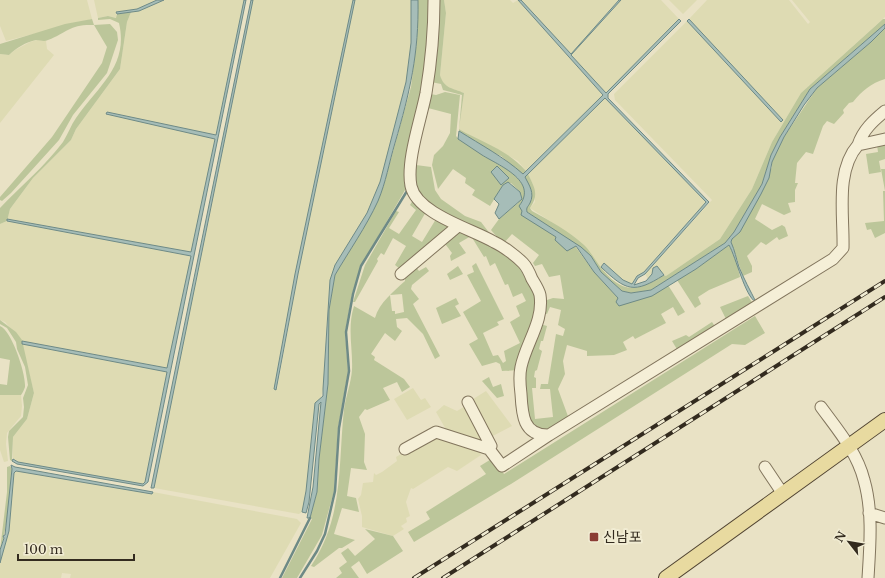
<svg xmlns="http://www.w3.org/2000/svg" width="885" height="578" font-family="'Libre Baskerville','Noto Sans KR',serif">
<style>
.farmland{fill:#dedbb3}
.green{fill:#bcc69a;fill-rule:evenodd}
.water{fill:#a6bdb8;stroke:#6e8a86}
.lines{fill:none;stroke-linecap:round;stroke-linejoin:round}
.stream{stroke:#6e8a86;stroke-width:2.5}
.minor-casing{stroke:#82755d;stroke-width:13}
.major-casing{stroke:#504331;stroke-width:16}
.minor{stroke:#f5efd7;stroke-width:11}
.major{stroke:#e8daa0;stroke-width:14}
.rail-casing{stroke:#332b1f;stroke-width:4}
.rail{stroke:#f1ecd3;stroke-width:2.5;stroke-dasharray:8;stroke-linecap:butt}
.poi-dot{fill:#8a3c34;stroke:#f1ecd3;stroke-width:1.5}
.labels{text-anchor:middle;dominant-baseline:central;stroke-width:4;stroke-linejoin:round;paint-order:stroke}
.poi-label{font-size:14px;fill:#332b1f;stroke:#f1ecd3;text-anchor:start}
</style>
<rect width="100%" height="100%" fill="#e9e2c5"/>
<path class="farmland" d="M0 0H87L92 19 6 41 0 26Z
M94 0H157L137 9 116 12 117 18 108 16 98 18Z
M164 0H244L216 135 107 112 106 113 215 138 193 250 191 252 7 219 10 209 33 178 71 140 76 129 120 69 127 22 131 12 139 11Z
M253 0H353L295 274 274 389H277L298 274 355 0H411V43L406 82 380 182 367 213 335 265 330 280 323 389 311 440 306 491 302 512 299 514 154 488Z
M444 0H510L513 3 518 0 603 95 526 171 518 161 459 129 464 93 450 89 442 83 440 75 446 13Z
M521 0H619L588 36 621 0H661L679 19 606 93Z
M669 0H697L683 14Z
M707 0H789L808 24 810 22 792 0H885V17L801 93 772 142 752 189 720 239 666 276 656 266 648 279 645 274 712 200 615 100 614 94 687 21 782 122 783 120 689 19Z
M37 40 46 41 47 49 54 55 0 123V54L9 55 15 50 30 42Z
M605 98 706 202 644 272 637 276 632 284 623 280 604 263 601 267 553 223 530 208 535 202 533 185 528 174Z
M7 221 191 256 169 368 22 341 5 322 0 320V224Z
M22 344 167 372 145 482 143 484 18 462 13 459V437L27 419 34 393Z
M413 388 421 400 425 398 431 407 407 420 394 399Z
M486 391 512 426 489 438 470 401Z
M0 395H21L22 406 21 416 7 433 6 444 8 461 4 462 0 450Z
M444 405 457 411 467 405 489 445 448 433 436 412Z
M434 435 481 449 479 452 481 455 457 471 448 467 413 489 411 488 406 502 410 516 406 518 407 522 401 526 404 529 393 536 362 527V516L358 499 361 495 363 483 373 482 374 473 376 475 382 472 397 461 396 457Z
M16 471 152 494 153 492 297 519 301 523 270 578H70L71 574 62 573 61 578H0V563L9 531 14 473Z"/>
<path class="green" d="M418 0H428L427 48 422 90 405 165V190L361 266 352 294 345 332 348 371 338 428 334 491 322 535 297 578H282L312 519 310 518 317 492 319 459 328 384 329 310 335 275 367 222 384 184 411 87 417 40Z
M436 0H444L446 13 440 75C444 89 453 88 464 93L459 129C483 143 508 150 526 171L523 175 501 156 485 149 459 131V129L462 95 443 90 441 84 431 82Z
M131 12 127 22 120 69 76 129 71 140 33 178 10 209 7 221 0 224V208C21 186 45 166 63 142 68 134 71 125 76 118 98 86 129 66 119 23L110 19 98 20V18L108 16 116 18 117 14Z
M92 19 94 25 110 24 117 32 118 40 107 73 73 115 59 140 11 193 2 201 0 200V197L52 137 102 63 107 47 94 25C70 24 68 32 48 40 44 42 40 40 36 40 26 42 16 48 9 55L0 54V44L65 24Z
M883 19H885V24L810 89 780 137 771 155 762 184 734 232 725 243 651 290 631 293 622 291 601 272 591 256 526 211 525 177 528 174C535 188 539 195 530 208L532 211C550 221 569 231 584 245 590 251 594 258 599 265 621 294 636 293 664 275L666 276 720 239 752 189 772 142 801 93Z
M885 28V79C871 83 862 91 853 102L849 103 843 110 844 113 834 124 827 121 823 126 813 154 806 152 797 163 795 183H798L795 190V202L788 203 791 212 784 215 762 204 755 219 772 230 782 225 785 227 788 236 779 240 777 237 766 245 761 242 747 256 752 266V272L743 276 731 242 732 239 740 232 772 167V162L784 137 817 88 871 42Z
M445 92 460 95 456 136C469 151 533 173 525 199 524 201 521 204 519 206L543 228 556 237 575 246 594 272 618 298 663 288 668 285 685 312 678 316 673 307 661 314 666 323 635 339 633 336 623 342 627 350 614 355 587 356V351L567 345 563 361 565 374 558 389 569 419C551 428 544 436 528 420L525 368 540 324 547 326 543 341H541L539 349 542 351 537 370 535 371 534 377 536 378V388H532L535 419 553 417 550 389H540L541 384H548L556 334 563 336 565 329 558 325 561 310 550 307 547 314 543 313 544 301 553 298 564 299 560 275 549 277 542 264 535 266 533 263 539 255 512 234 503 244 491 230 499 219 518 203 520 192 511 183 503 185 490 206 472 195 475 190 465 183 466 178 453 169 438 189 432 165 434 155 443 146 450 133 451 114 428 108 430 94 436 95Z
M885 143V159L879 161 881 172 869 174 866 154 878 152 877 145Z
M416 165 431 167 435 190 441 199 465 216 481 222 494 239 422 200 414 184Z
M881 169H885V233L875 238 871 229 867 230 865 223 884 221 883 191H885Z
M413 200 427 210 412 236 422 242 436 219 452 226 400 269 395 265 406 246 393 238 384 255 381 253 377 259 378 261 355 302H353L365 265 396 211 399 212 389 228 399 234 416 210 410 205Z
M460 230 500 249 522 269 539 300 518 370 502 371 500 364 496 362 482 366 469 344 478 339 463 312 481 301 467 275 474 272 472 266 476 263 504 319 497 322 499 325 483 333 493 356 498 355 503 363 506 361 504 351 520 343 510 322 520 316 516 306 526 301 522 293 513 297 508 284 505 285 495 263 490 266 486 256 484 257 471 236 459 243 466 253 451 261 450 256 452 253 443 241Z
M729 245 735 255 740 277 709 290 698 297 701 304 695 308 677 280 696 269Z
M415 266 419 271 426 267 429 271 412 285 411 289 419 299 413 304 440 356 435 359 423 334 407 318 396 319 397 327 402 331 395 341 385 333 371 354 375 357 374 360 404 379 410 387 402 392 397 382 383 388 390 400 367 410 365 409 359 417 365 434 364 462 367 470 351 468 347 496 356 498 359 512 342 508 334 534 355 540 342 548H339L314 567 311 566C344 517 338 465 344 409 346 396 351 383 352 370 353 348 347 328 354 306L375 318C379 303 394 291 405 281V274ZM402 294 404 312 395 314V311H392L390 295Z
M458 266 463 274 450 280 447 274Z
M748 296 753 304 726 319 720 307Z
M456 298 459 304 455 306 461 316 442 324 436 308Z
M755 316 765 333 745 345 732 344 511 484 414 542 408 532 430 519 426 512 486 474 480 466 493 458 504 474Z
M0 320 16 332 22 340 34 393 27 419 13 437 12 461 10 460 8 437 9 431 23 417 24 407 23 398 28 385 25 367 17 349 16 342 7 328 0 324Z
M712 322 716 328 678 351 672 341 686 335 689 337Z
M0 326C12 331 26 374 25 387 24 390 23 392 21 395H0V384L7 385 10 360 0 358Z
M489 377 493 387 501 384 504 396 497 398 482 381Z
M10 466 12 469C10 496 8 524 0 550L7 492V467Z
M365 529 393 536 403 551 367 574 359 561 351 567 359 578H336L342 573 339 568 347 562 341 553 348 548 355 556 375 539Z"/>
<path class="water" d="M157 0H164L139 11 117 14 116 12 137 9Z
M244 0H246L148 482 143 486 17 464 12 461 13 459 18 462 143 484 145 482 167 372 22 344V341L167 368 191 256 7 221V219L191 252 215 139 106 114 107 112 216 135Z
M251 0H253L154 488H151Z
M353 0H355L298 274 276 390 274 389 295 274Z
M411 0H418C419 53 410 92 395 143 389 163 386 182 378 201 366 227 349 251 335 275L329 310 328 384 319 459 317 492 310 518H307L313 487 321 402 319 404 309 502 306 513 302 512 306 491 315 403 323 396V389L330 280 335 265 367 213 380 182 406 82 411 43Z
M518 0H521L571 54 619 0H621L571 55 606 93 679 19 681 21 608 94V98L709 202 645 274 638 278 634 285 646 281 652 274 653 268 657 266 664 275C634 294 626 291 601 267L604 263 623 280 632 284 637 276 644 272 706 202 605 98 525 177C529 185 535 193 530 203 528 207 526 207 527 212L581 247 591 256 601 272 622 291 631 293 651 290 725 243 734 232 762 184 771 155 780 137 810 89 885 24V28L871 42 817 88 804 105 784 137 772 162 769 178 761 194 740 232 732 239 731 242C735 251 736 258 739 267 744 279 750 290 756 302 745 297 736 257 729 245L696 269 652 296 619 306 616 302 618 298 594 272 576 246 567 251 555 240 556 237 521 215 522 211 519 206C539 181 498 165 482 155 474 150 466 144 458 139L459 131C481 145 504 157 523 174L603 95Z
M689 19 783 120 781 122 687 21Z
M497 166 509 178 501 185 491 172Z
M508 182 520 192 522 199 499 219 495 213 499 204 494 199 503 185Z
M11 465 15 467 153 492 152 494 16 471 14 473 9 531 0 563V550L4 538 3 536 5 535 12 469Z"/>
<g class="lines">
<path class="stream" d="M280 578 310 518
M300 578 317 551 325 534 335 491 339 428 349 371 346 332 353 294 361 266 407 191 406 186"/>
<g class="minor-casing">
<path id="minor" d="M434 0C434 31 431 63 426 93 421 119 406 161 411 186 417 214 472 229 494 242 503 246 516 256 523 263 527 267 530 274 532 279 535 284 539 290 540 295 544 321 526 343 521 367 519 376 520 386 521 394 522 414 523 436 549 435L833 259 843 248C844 216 835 171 858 145L885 139
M858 145C863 130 873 121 885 111
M401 274 458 226
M468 402 491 446 489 449
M821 407C837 429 857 452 864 480 873 511 870 546 868 578
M405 449 436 432 489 449 502 466 549 435
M765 467 783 494
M869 513 885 518"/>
</g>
<g class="major-casing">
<path id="major" d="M666 578 885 420"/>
</g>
<use href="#minor" class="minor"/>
<use href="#major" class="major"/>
<g class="rail-casing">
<path id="rail" d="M414 578 885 281
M443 578 885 297"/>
</g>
<use href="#rail" class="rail"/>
</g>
<rect class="poi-dot" x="589" y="532" width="10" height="10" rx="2"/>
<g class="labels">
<g class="poi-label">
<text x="603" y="537">신남포</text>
</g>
</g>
<g transform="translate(849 542) rotate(301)" stroke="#f1ecd3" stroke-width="3" paint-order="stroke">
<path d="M0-3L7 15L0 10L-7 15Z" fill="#332b1f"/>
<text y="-6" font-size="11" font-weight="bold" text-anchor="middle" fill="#332b1f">N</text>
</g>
<path d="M18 554v6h116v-6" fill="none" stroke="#332b1f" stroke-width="2"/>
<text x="24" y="554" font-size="12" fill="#332b1f" stroke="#f1ecd3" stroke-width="3" paint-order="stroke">100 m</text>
</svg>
